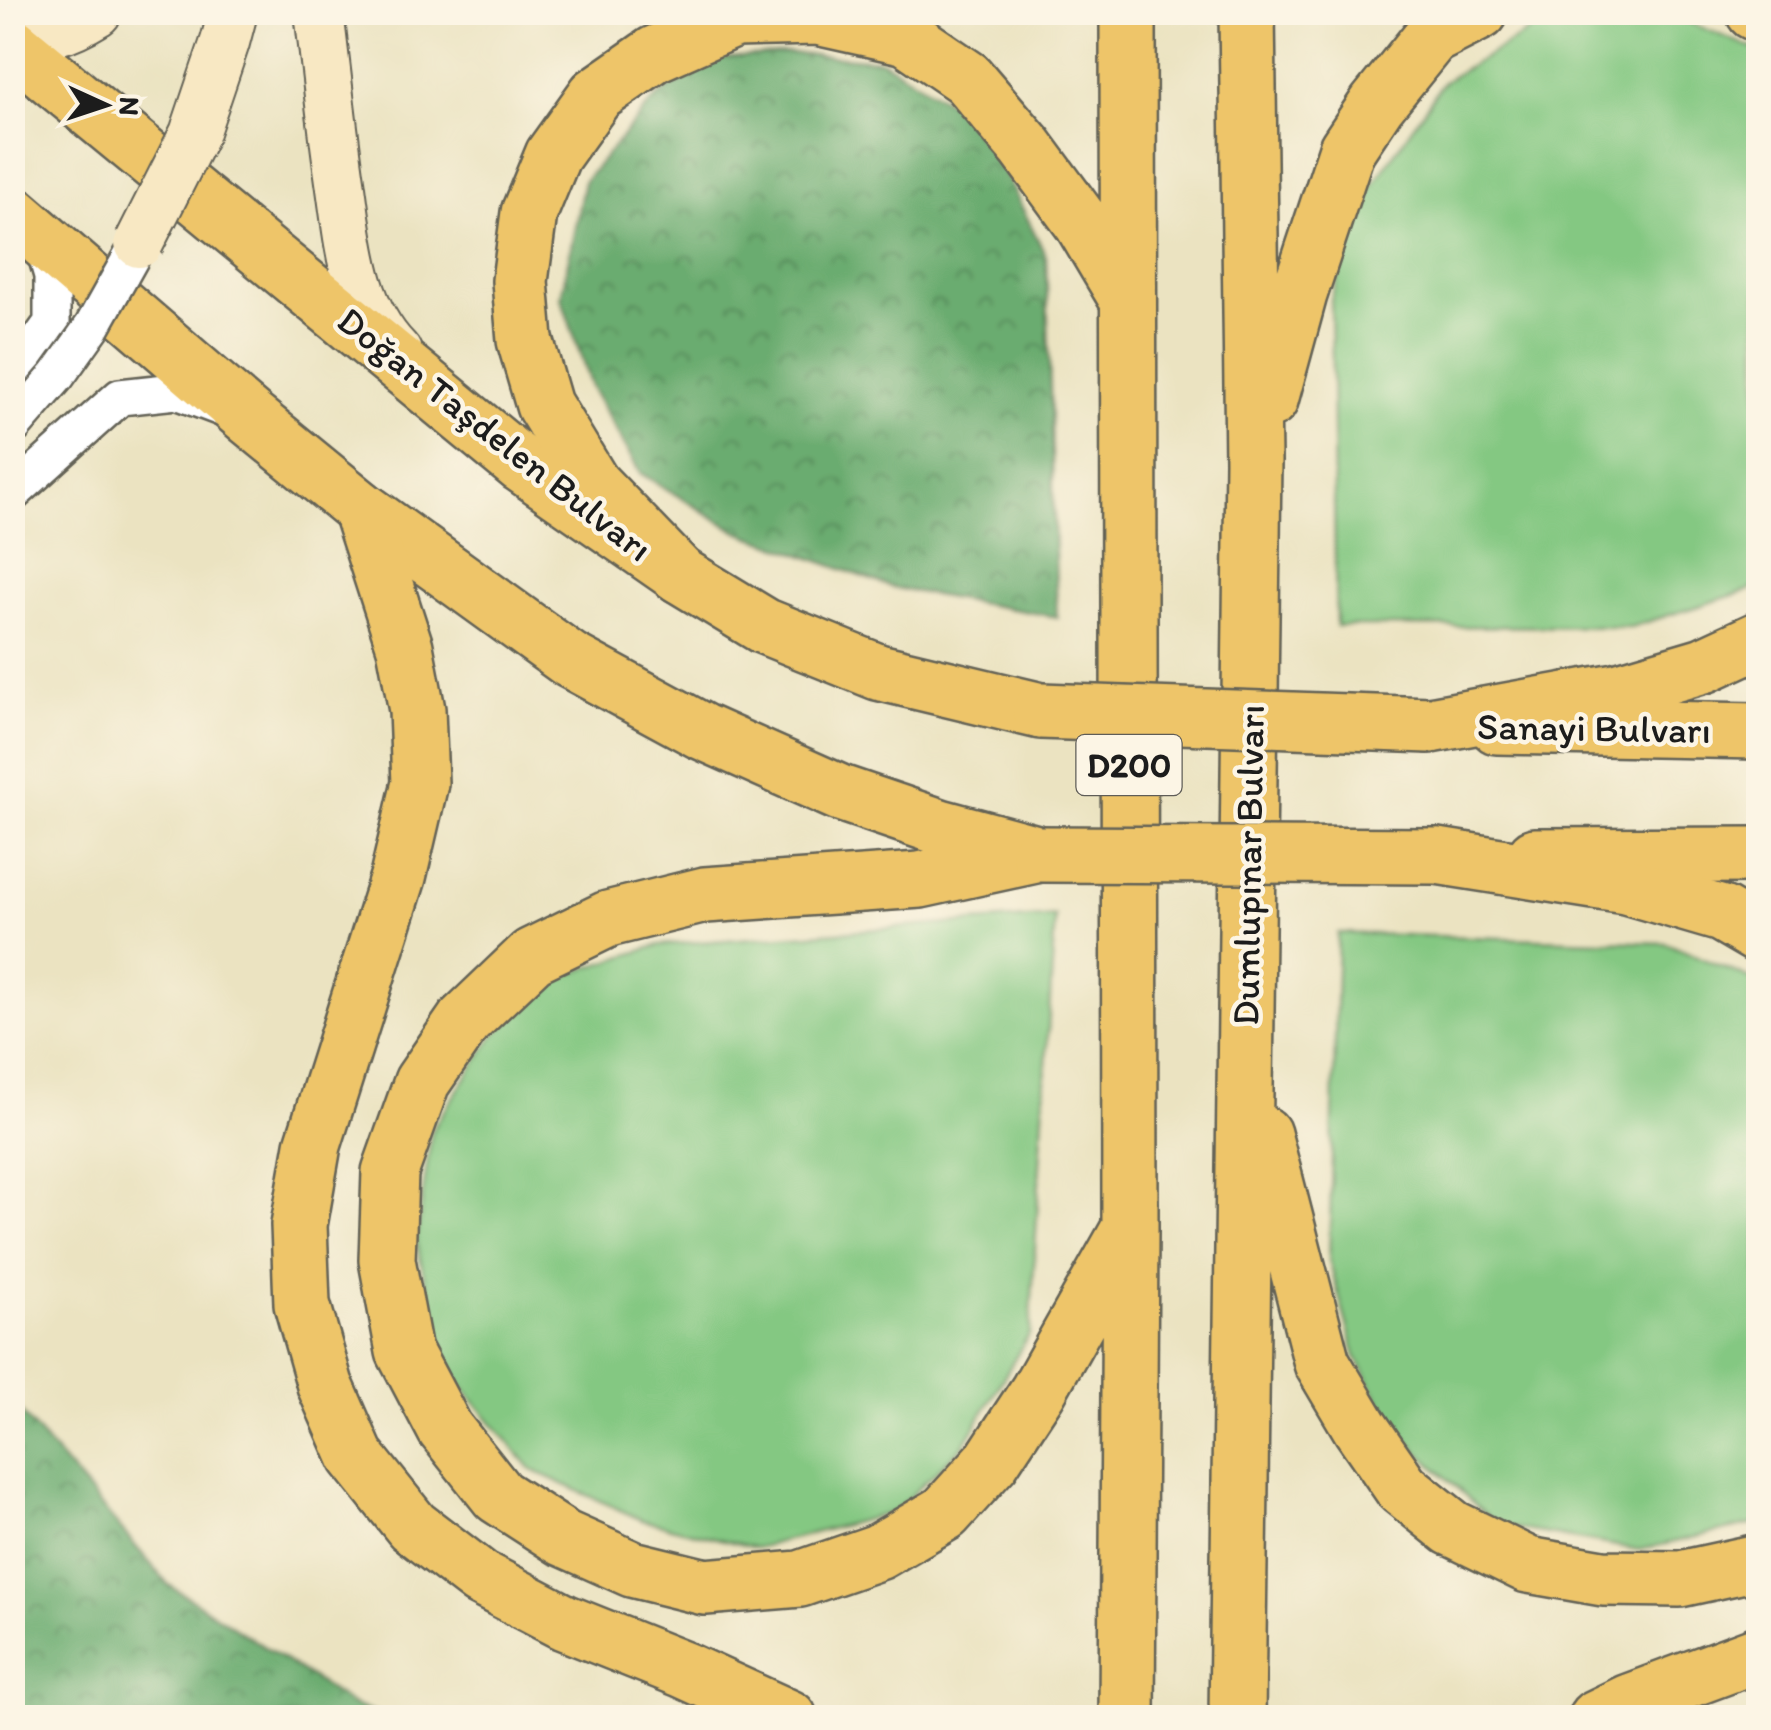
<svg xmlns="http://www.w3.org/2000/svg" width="1771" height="1730" font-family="Itim,sans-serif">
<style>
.grass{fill:#84c882;stroke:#50724f;stroke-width:2.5}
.forest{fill:url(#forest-crowns);stroke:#446446;stroke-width:2.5}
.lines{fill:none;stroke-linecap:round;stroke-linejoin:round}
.street-casing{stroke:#646256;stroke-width:40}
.secondary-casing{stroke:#646256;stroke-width:52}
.primary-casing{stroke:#646256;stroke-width:60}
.highway-casing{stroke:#646256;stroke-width:60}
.street{stroke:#fff;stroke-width:35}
.secondary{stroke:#f8e8c3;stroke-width:48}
.primary{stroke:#eec569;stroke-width:55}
.highway{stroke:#eec569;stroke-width:55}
.street-bridge-casing{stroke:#646256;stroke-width:40;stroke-linecap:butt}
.secondary-bridge-casing{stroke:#646256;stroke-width:52;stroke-linecap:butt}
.primary-bridge-casing{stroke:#646256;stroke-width:60;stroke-linecap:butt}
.street-bridge{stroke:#fff;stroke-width:35}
.secondary-bridge{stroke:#f8e8c3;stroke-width:48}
.primary-bridge{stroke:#eec569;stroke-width:55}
.labels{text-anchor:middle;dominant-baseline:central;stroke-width:9;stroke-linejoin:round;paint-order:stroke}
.shield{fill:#fcf5e5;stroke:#5f5d58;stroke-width:2.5}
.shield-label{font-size:35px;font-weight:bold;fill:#1c1c1c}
.street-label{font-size:38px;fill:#1c1c1c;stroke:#fcf5e5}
</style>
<defs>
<pattern id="forest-crowns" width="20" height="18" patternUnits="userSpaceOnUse" patternTransform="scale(2.5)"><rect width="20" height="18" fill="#6bac70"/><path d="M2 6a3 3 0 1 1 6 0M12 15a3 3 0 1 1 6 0" fill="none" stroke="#578b5b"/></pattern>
</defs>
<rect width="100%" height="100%" fill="#fcf5e5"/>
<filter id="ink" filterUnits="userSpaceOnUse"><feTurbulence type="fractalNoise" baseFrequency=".01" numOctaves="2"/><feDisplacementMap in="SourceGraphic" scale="20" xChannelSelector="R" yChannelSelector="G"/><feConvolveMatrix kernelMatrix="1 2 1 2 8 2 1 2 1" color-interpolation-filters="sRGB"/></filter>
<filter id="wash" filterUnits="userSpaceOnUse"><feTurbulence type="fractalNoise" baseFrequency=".0048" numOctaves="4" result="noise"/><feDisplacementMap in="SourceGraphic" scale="40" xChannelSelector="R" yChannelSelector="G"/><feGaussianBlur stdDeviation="2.25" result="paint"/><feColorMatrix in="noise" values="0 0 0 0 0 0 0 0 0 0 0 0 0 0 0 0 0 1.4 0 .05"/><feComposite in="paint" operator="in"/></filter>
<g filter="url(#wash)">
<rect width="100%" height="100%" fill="#ebe3c1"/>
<path class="grass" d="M1550 19H1681L1758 50V584L1750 590 1631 627 1336 626 1331 299 1363 199 1443 82Z
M1055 916 1030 1333 964 1445 894 1512 756 1548 642 1520 532 1470 446 1368 416 1242 432 1129 492 1038 546 981 659 945Z
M1338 933 1666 943 1758 982V1523L1639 1550 1497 1525 1395 1430 1356 1357 1329 1260Z"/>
<path class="forest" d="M788 53 881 60 957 107 1002 167 1046 256 1057 617 894 588 738 532 640 473 591 387 561 297 584 181 657 96 717 59Z
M12 1402 168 1584 353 1705 387 1717H13Z"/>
</g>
<g filter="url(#ink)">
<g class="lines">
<g class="street-casing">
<path id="street" d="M12 378 52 323V276L41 238
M12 494 120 397 176 391 221 408"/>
</g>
<g class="secondary-casing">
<path id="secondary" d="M319 12C326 69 332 125 340 181 349 241 352 306 397 352
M12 34C49 36 66 31 97 12"/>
</g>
<g class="primary-casing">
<path id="primary" d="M12 45 522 465 680 575 764 626 878 672 1041 711
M12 213 250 418 360 508 570 660 701 731 840 793 940 827 1040 854
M1497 726 1758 731
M1535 856 1758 855"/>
</g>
<g class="highway-casing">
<path id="highway" d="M1754 12 1758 14
M1270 400 1299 294 1347 149 1377 104 1431 37 1480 12
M360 508 405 647 417 710 420 783 398 877 313 1145 299 1225 302 1304 325 1385 356 1456 412 1526 480 1578 564 1622 684 1670 789 1718
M680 575 592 484 544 405 525 340 520 281 529 213 553 155 596 95 655 54 734 19 817 17 907 37 967 78 1026 147 1082 223 1128 300
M1430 725 1616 691 1704 665 1758 640
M1040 854 920 880 705 895 608 919 532 956 464 1021 422 1082 390 1172 387 1260 404 1351 445 1429 498 1496 563 1538 632 1569 705 1587 800 1579 878 1552 945 1513 992 1461 1038 1391 1130 1228
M1437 856 1626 886 1722 914 1758 935
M1263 1134 1322 1363 1360 1427 1402 1488 1452 1528 1528 1565 1603 1578 1680 1579 1758 1562
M1127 1718 1130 1228 1128 12
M1237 1718 1253 461 1247 12
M1596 1718 1629 1702 1758 1654"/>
</g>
<use href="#street" class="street"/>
<use href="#secondary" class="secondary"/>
<use href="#primary" class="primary"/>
<use href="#highway" class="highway"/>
<g class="street-bridge-casing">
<path id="street-bridge" d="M12 428 57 376 92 327 139 243"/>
</g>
<g class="secondary-bridge-casing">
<path id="secondary-bridge" d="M139 243 194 134 225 42 233 12"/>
</g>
<g class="primary-bridge-casing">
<path id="primary-bridge" d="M1041 711 1430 725
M1040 854 1437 856"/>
</g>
<use href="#street-bridge" class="street-bridge"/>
<use href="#secondary-bridge" class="secondary-bridge"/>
<use href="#primary-bridge" class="primary-bridge"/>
</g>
</g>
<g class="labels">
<rect class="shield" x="1076.5" y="735" width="105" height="60" rx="8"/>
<g class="shield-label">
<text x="1129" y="765">D200</text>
</g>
<g class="street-label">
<text transform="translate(495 434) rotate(38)">Doğan Taşdelen Bulvarı</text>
<text transform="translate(1594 728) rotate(1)">Sanayi Bulvarı</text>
<text transform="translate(1248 865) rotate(-89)">Dumlupınar Bulvarı</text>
</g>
</g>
<rect width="1771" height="1730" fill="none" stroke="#fcf5e5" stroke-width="50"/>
<g transform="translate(105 105) rotate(93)" stroke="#fcf5e5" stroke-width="8" paint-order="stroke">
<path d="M0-8L18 38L0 25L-18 38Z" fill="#1c1c1c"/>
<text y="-15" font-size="28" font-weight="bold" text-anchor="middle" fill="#1c1c1c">N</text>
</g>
</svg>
